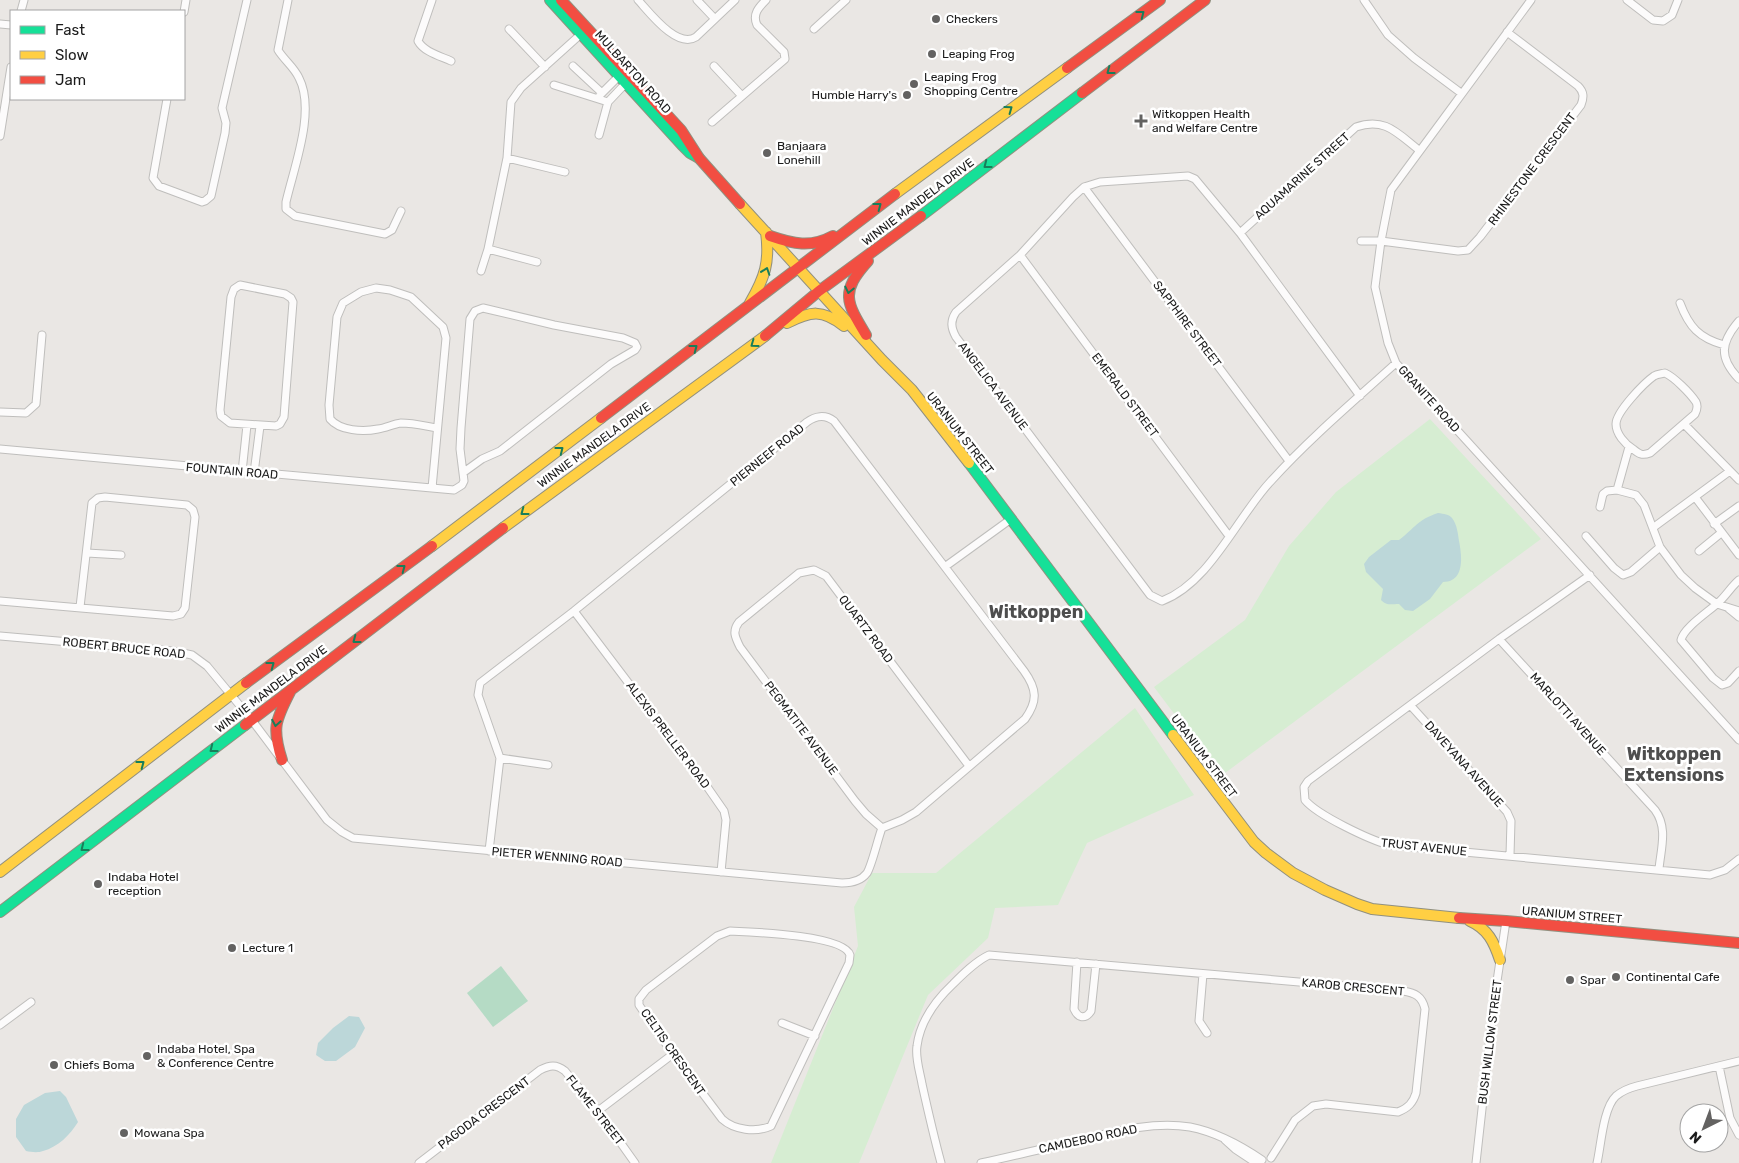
<svg xmlns="http://www.w3.org/2000/svg" width="1739" height="1163" font-family="Rubik,sans-serif">
<style>
.park{fill:#d6edd2}
.pitch{fill:#b5dbc5}
.water{fill:#bcd7d9}
.lines{fill:none;stroke-linecap:round;stroke-linejoin:round}
.street-casing{stroke:#bfbebc;stroke-width:9}
.fast-casing{stroke:#91907f;stroke-width:12}
.slow-casing{stroke:#91907f;stroke-width:12}
.jam-casing{stroke:#91907f;stroke-width:12}
.street{stroke:#fcfbfb;stroke-width:7}
.fast{stroke:#16e098;stroke-width:10}
.slow{stroke:#ffcf43;stroke-width:10}
.jam{stroke:#f24e42;stroke-width:10}
.oneway{stroke:#187e5a}
.poi-dot{fill:#636261;stroke:#fff;stroke-width:2}
.labels{text-anchor:middle;dominant-baseline:central;stroke-width:5;stroke-linejoin:round;paint-order:stroke}
.poi-label{font-size:12px;fill:#1b1b1b;stroke:#fff;text-anchor:start}
.street-label{font-size:12px;fill:#1b1b1b;stroke:#fff}
.district-label{font-size:18px;font-weight:bold;fill:#4e4e4e;stroke:#fff}
</style>
<rect width="100%" height="100%" fill="#eae7e4"/>
<path class="park" d="M1430 419 1541 539 1221 776 1154 687 1245 620 1289 546 1336 492Z
M1135 708 1194 795 1087 843 1058 905 995 908 988 938 928 995 859 1163H771L858 946 854 907 872 873H936Z"/>
<path class="pitch" d="M501 966 528 1001 493 1027 467 993Z"/>
<path class="water" d="M1438 513C1444 514 1449 514 1452 518 1457 524 1458 534 1459 541 1462 556 1465 582 1443 582L1430 599 1413 611 1405 610 1399 604C1391 604 1387 606 1381 600L1383 589 1366 572 1364 564 1369 557 1391 540H1399C1416 527 1417 520 1438 513Z
M349 1016 359 1017 365 1028 355 1047 336 1061H325L316 1055 318 1043 333 1028Z
M60 1091 66 1097 78 1122C70 1135 58 1147 43 1151 38 1153 31 1152 26 1151L16 1137V1119L24 1105 45 1093Z"/>
<g class="lines">
<g class="street-casing">
<path id="street" d="M288 0 278 50C284 60 294 67 299 78 316 111 294 167 286 202V209L295 216 385 234 392 230 401 211
M432 0 418 41C424 52 440 56 451 61
M638 0C650 13 677 49 696 37L735 0
M697 0 715 19
M1364 0 1388 35 1414 58 1461 93
M1531 0 1391 190 1381 241 1375 287 1388 343 1396 363 1739 740
M1627 0 1653 20 1663 21 1672 15 1678 0
M21 11 24 0
M184 12 186 0
M0 24 11 25
M509 29 545 67
M814 29 846 0
M573 66 602 93
M714 66 742 96
M554 85 608 102
M600 95 619 76
M167 99 153 178 159 186 202 202 205 201 211 196 225 133 226 123 222 108 247 0
M712 122 785 59 784 52 757 25C752 14 759 7 766 0
M599 135 608 102 626 83
M0 136 11 67
M507 158 565 172
M1084 187 1289 461
M1240 233 1356 127C1385 117 1397 133 1419 150
M1361 241H1381L1458 251 1468 250 1480 237 1581 105C1584 97 1584 92 1578 86L1507 32
M488 249 537 262
M1020 255 1229 536
M481 271 488 249 507 158 511 102 521 88 581 34
M240 285 285 294 291 298 293 302 284 417 280 424 276 426 230 423 221 416 220 410 231 297 234 289Z
M1680 303C1689 327 1699 338 1724 345
M1739 321C1720 343 1719 358 1739 379
M1665 373C1674 377 1690 393 1696 402 1698 406 1697 410 1695 414L1650 453C1642 456 1639 454 1633 449 1625 444 1616 434 1616 424 1616 412 1644 383 1654 376 1657 374 1661 374 1665 373Z
M1360 396 1240 233 1195 179 1188 176 1100 182 1084 187 1073 197 1020 255 956 312C950 321 951 328 956 337L1150 595 1162 601C1210 583 1237 517 1271 481 1309 439 1354 401 1396 363
M0 412 26 413 36 404 42 335
M1684 424 1739 480
M0 449 454 490 462 485 464 481 460 449 461 428 470 319 475 311 483 308 554 325 623 338 635 343 637 347 635 350 611 364 500 451 482 459 464 472
M242 472 247 425
M254 473 260 426
M432 488 446 338 443 327 411 297 390 290 376 288 361 292 343 303 337 317 329 405 330 419C340 431 363 432 378 429 386 428 393 424 401 423 413 423 425 426 437 428
M1617 490 1629 447
M1695 497 1739 555
M1600 507 1603 494 1607 491 1617 490 1636 495 1644 505 1660 547 1681 575 1695 588 1717 604 1739 611
M1714 524 1739 506
M1654 527 1730 471
M1586 536 1614 568 1623 575 1631 572 1660 547
M1699 551 1721 533
M87 553 121 555
M946 566 1011 519
M1590 575 1499 639 1308 781 1304 787 1305 800C1317 815 1370 840 1389 845L1710 875 1725 870 1739 859
M1739 580C1732 586 1727 594 1720 601 1710 611 1684 627 1681 640L1713 678 1722 685 1728 683 1739 671
M0 601 173 616 181 614 185 608 195 517 193 510 187 505 105 497 98 498 92 503 80 607
M1728 608 1739 617
M574 611 708 788 724 811 726 820 721 872
M0 636 173 651 192 655 207 666 251 719 327 820 342 832 353 838 842 883C851 883 861 881 867 873 872 865 878 838 882 828
M1499 639 1655 810C1668 828 1661 848 1659 869
M1411 706 1507 812 1511 821 1510 855
M500 758 548 765
M882 828 866 814 855 801 740 647C735 637 732 631 739 622L799 573 814 570 826 576 969 766
M489 851 500 758 478 695 480 683 574 611 807 422C815 416 825 414 834 421L1024 671C1037 689 1038 701 1025 719L916 812 902 820 882 828
M730 931C751 932 844 935 850 955L849 963 771 1126C756 1133 734 1130 722 1119L673 1054 639 1005V999L646 990 717 936Z
M1077 962 1074 1009C1078 1018 1085 1020 1091 1011L1096 964
M1203 974 1199 1021 1207 1033
M782 1023 815 1036
M0 1025 31 1002
M1719 1066 1730 1118 1739 1135
M598 1111 673 1054
M1225 1140 1235 1149 1256 1163
M419 1163 540 1070C550 1065 556 1064 565 1071L598 1111 635 1163
M941 1163C934 1137 928 1111 922 1084 920 1072 915 1058 917 1046 920 1022 936 1000 953 984 963 974 976 961 989 955L1403 991C1415 993 1422 996 1425 1009L1416 1093C1413 1103 1408 1108 1398 1112L1326 1104 1313 1106 1295 1120 1271 1158
M981 1163C1013 1156 1045 1148 1077 1141 1114 1132 1152 1121 1190 1127 1216 1132 1240 1145 1262 1160
M1476 1163 1494 1001 1506 921
M1597 1163C1601 1146 1603 1108 1616 1096 1622 1091 1629 1088 1637 1086L1739 1061"/>
</g>
<g class="fast-casing">
<path id="fast" d="M550 0 682 145 690 153 699 158
M921 216 1082 93
M969 463 1173 735
M0 912 245 725"/>
</g>
<g class="slow-casing">
<path id="slow" d="M895 194 1067 68
M740 204 882 360 912 390 969 463
M750 303C765 277 770 262 766 232
M787 323C811 311 822 309 844 326
M503 528 765 336
M432 546 601 418
M1173 735 1254 842 1266 853 1293 873 1325 890 1357 904 1372 909 1459 918
M0 872 246 683
M1470 921C1488 929 1494 942 1500 960"/>
</g>
<g class="jam-casing">
<path id="jam" d="M561 0 681 130 699 158 740 204
M1067 68 1160 0
M1082 93 1205 0
M770 236C793 244 811 248 833 236
M866 335C846 302 840 292 868 261
M765 336 819 291 921 216
M601 418 895 194
M246 683 432 546
M245 725 503 528
M282 760C272 729 275 721 290 692
M1459 918 1506 921 1739 943"/>
</g>
<use href="#street" class="street"/>
<use href="#fast" class="fast"/>
<use href="#slow" class="slow"/>
<use href="#jam" class="jam"/>
</g>
<defs><path id="oneway-chevron" d="M-2-3.5L2.5 0L-2 3.5" fill="none" stroke-width="1.6" stroke-linecap="round" stroke-linejoin="round" transform="scale(1.25)"/></defs>
<g class="oneway">
<use href="#oneway-chevron" transform="translate(1141 14) rotate(-38)"/>
<use href="#oneway-chevron" transform="translate(1110 71) rotate(143)"/>
<use href="#oneway-chevron" transform="translate(1009 109) rotate(-36)"/>
<use href="#oneway-chevron" transform="translate(987 165) rotate(142)"/>
<use href="#oneway-chevron" transform="translate(878 206) rotate(-37)"/>
<use href="#oneway-chevron" transform="translate(766 271) rotate(-71)"/>
<use href="#oneway-chevron" transform="translate(849 290) rotate(102)"/>
<use href="#oneway-chevron" transform="translate(754 344) rotate(144)"/>
<use href="#oneway-chevron" transform="translate(694 348) rotate(-37)"/>
<use href="#oneway-chevron" transform="translate(560 450) rotate(-38)"/>
<use href="#oneway-chevron" transform="translate(524 512) rotate(143)"/>
<use href="#oneway-chevron" transform="translate(402 568) rotate(-37)"/>
<use href="#oneway-chevron" transform="translate(356 640) rotate(143)"/>
<use href="#oneway-chevron" transform="translate(271 665) rotate(-37)"/>
<use href="#oneway-chevron" transform="translate(276 723) rotate(100)"/>
<use href="#oneway-chevron" transform="translate(213 749) rotate(142)"/>
<use href="#oneway-chevron" transform="translate(141 764) rotate(-37)"/>
<use href="#oneway-chevron" transform="translate(84 848) rotate(142)"/>
</g>
<g class="poi-dot">
<circle cx="936" cy="19" r="5"/>
<circle cx="932" cy="54" r="5"/>
<circle cx="914" cy="84" r="5"/>
<circle cx="907" cy="95" r="5"/>
<path d="M1138.5 113.5h5v5h5v5h-5v5h-5v-5h-5v-5h5z"/>
<circle cx="767" cy="153" r="5"/>
<circle cx="98" cy="884" r="5"/>
<circle cx="232" cy="948" r="5"/>
<circle cx="1616" cy="977" r="5"/>
<circle cx="1570" cy="980" r="5"/>
<circle cx="147" cy="1056" r="5"/>
<circle cx="54" cy="1065" r="5"/>
<circle cx="124" cy="1133" r="5"/>
</g>
<g class="labels">
<g class="poi-label">
<text x="946" y="19">Checkers</text>
<text x="942" y="54">Leaping Frog</text>
<text x="924" y="77">Leaping Frog<tspan x="924" dy="14">Shopping Centre</tspan></text>
<text x="897" y="95" text-anchor="end">Humble Harry's</text>
<text x="1152" y="114">Witkoppen Health<tspan x="1152" dy="14">and Welfare Centre</tspan></text>
<text x="777" y="146">Banjaara<tspan x="777" dy="14">Lonehill</tspan></text>
<text x="108" y="877">Indaba Hotel<tspan x="108" dy="14">reception</tspan></text>
<text x="242" y="948">Lecture 1</text>
<text x="1626" y="977">Continental Cafe</text>
<text x="1580" y="980">Spar</text>
<text x="157" y="1049">Indaba Hotel, Spa<tspan x="157" dy="14">&amp; Conference Centre</tspan></text>
<text x="64" y="1065">Chiefs Boma</text>
<text x="134" y="1133">Mowana Spa</text>
</g>
<g class="street-label">
<text transform="translate(633 72) rotate(48)">MULBARTON ROAD</text>
<text transform="translate(1532 169) rotate(-53)">RHINESTONE CRESCENT</text>
<text transform="translate(1302 176) rotate(-42)">AQUAMARINE STREET</text>
<text transform="translate(918 202) rotate(-37)">WINNIE MANDELA DRIVE</text>
<text transform="translate(1187 324) rotate(53)">SAPPHIRE STREET</text>
<text transform="translate(993 386) rotate(53)">ANGELICA AVENUE</text>
<text transform="translate(1125 395) rotate(53)">EMERALD STREET</text>
<text transform="translate(1429 399) rotate(48)">GRANITE ROAD</text>
<text transform="translate(960 433) rotate(52)">URANIUM STREET</text>
<text transform="translate(594 445) rotate(-36)">WINNIE MANDELA DRIVE</text>
<text transform="translate(767 455) rotate(-39)">PIERNEEF ROAD</text>
<text transform="translate(232 471) rotate(5)">FOUNTAIN ROAD</text>
<text transform="translate(866 629) rotate(53)">QUARTZ ROAD</text>
<text transform="translate(124 648) rotate(6)">ROBERT BRUCE ROAD</text>
<text transform="translate(271 689) rotate(-37)">WINNIE MANDELA DRIVE</text>
<text transform="translate(1568 714) rotate(48)">MARLOTTI AVENUE</text>
<text transform="translate(801 728) rotate(53)">PEGMATITE AVENUE</text>
<text transform="translate(668 735) rotate(53)">ALEXIS PRELLER ROAD</text>
<text transform="translate(1204 756) rotate(53)">URANIUM STREET</text>
<text transform="translate(1464 764) rotate(48)">DAVEYANA AVENUE</text>
<text transform="translate(1424 847) rotate(6)">TRUST AVENUE</text>
<text transform="translate(557 857) rotate(5)">PIETER WENNING ROAD</text>
<text transform="translate(1572 915) rotate(5)">URANIUM STREET</text>
<text transform="translate(1353 987) rotate(5)">KAROB CRESCENT</text>
<text transform="translate(1490 1042) rotate(-83)">BUSH WILLOW STREET</text>
<text transform="translate(673 1052) rotate(55)">CELTIS CRESCENT</text>
<text transform="translate(595 1110) rotate(52)">FLAME STREET</text>
<text transform="translate(484 1113) rotate(-37)">PAGODA CRESCENT</text>
<text transform="translate(1088 1139) rotate(-12)">CAMDEBOO ROAD</text>
</g>
<g class="district-label">
<text x="1036" y="612">Witkoppen</text>
<text x="1674" y="754">Witkoppen<tspan x="1674" dy="21">Extensions</tspan></text>
</g>
</g>
<rect x="10" y="10" width="175" height="90" fill="#ffffff" stroke="#a4a4a4"/>
<rect x="20" y="26" width="25" height="8" fill="#16e098" stroke="#a4a4a4"/>
<text x="55" y="35" font-size="15" fill="#1b1b1b">Fast</text>
<rect x="20" y="51" width="25" height="8" fill="#ffcf43" stroke="#a4a4a4"/>
<text x="55" y="60" font-size="15" fill="#1b1b1b">Slow</text>
<rect x="20" y="76" width="25" height="8" fill="#f24e42" stroke="#a4a4a4"/>
<text x="55" y="85" font-size="15" fill="#1b1b1b">Jam</text>
<g transform="translate(1704 1128) rotate(222)"><circle r="24" fill="#ffffff" stroke="#a4a4a4"/>
<path d="M0-4L9 19L0 12L-9 19Z" fill="#636261"/>
<text y="-8" font-size="14" font-weight="bold" text-anchor="middle" fill="#1b1b1b">N</text>
</g>
</svg>
